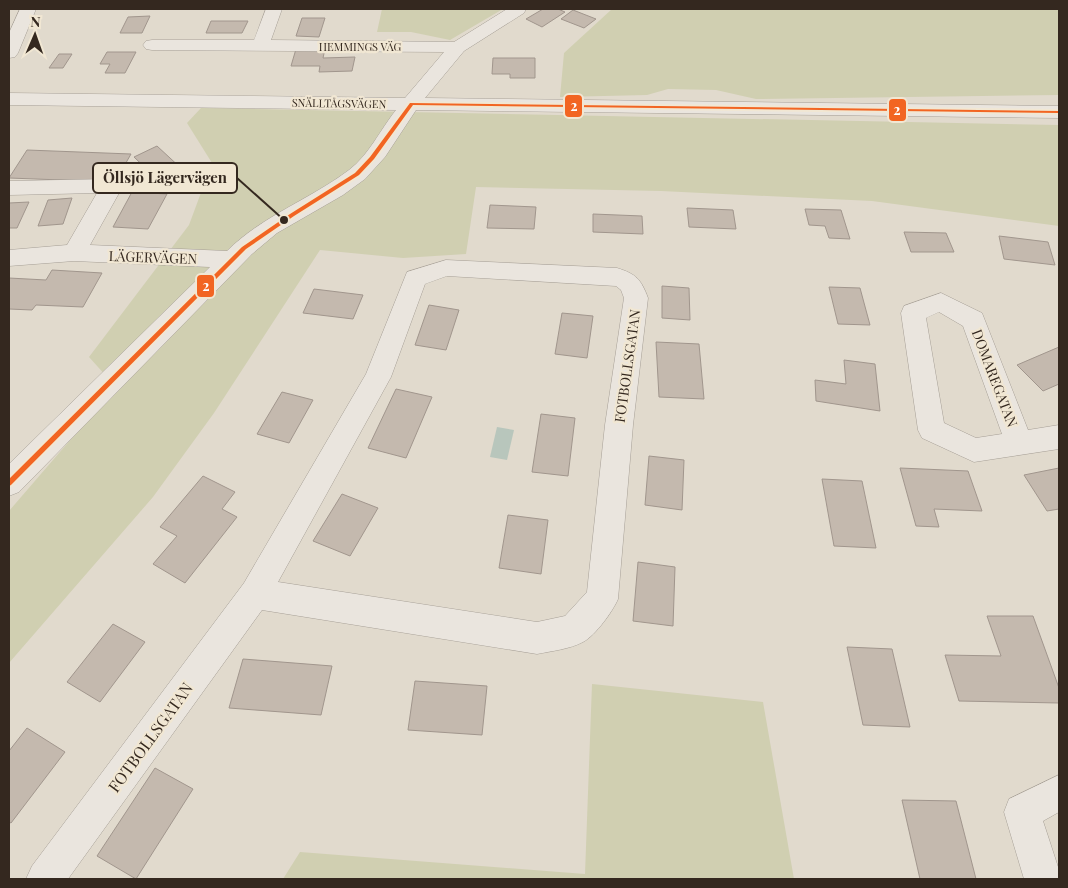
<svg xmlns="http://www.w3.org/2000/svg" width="1068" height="888" font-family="'Playfair Display',serif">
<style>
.green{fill:#d0cfb1}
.water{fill:#b8c6bc}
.building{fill:#c4b9ae;stroke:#a1968d}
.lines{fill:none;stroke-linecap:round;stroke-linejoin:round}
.minor-casing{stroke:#a69f96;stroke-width:1}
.minor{fill:#eae5de;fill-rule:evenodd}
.bus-1-casing{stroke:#f1e7d3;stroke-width:4}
.bus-1{fill:#f26522;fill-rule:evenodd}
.labels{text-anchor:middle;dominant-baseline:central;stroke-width:4.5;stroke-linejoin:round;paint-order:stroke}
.far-street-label{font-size:11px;fill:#34281f;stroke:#f1e7d3}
.street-label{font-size:14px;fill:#34281f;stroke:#f1e7d3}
.near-street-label{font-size:16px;fill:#34281f;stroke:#f1e7d3}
.leader{fill:none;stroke:#34281f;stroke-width:2}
.callout-dot{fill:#34281f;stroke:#f1e7d3;stroke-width:2}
.callout{fill:#f1e7d3;stroke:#34281f;stroke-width:2}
.callout-label{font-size:15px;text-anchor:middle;font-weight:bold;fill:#34281f}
.line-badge{stroke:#f1e7d3;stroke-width:2}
.badge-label{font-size:14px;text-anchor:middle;font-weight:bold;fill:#fff}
</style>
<rect width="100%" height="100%" fill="#e1dacd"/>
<path class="green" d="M382 9H503L450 40 411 32H377Z
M612 9H1059V95L756 99 716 90 668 89 647 95 560 97 564 53Z
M201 108 1059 125V226L872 201 661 191 476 187 466 254 403 258 320 250 214 413 153 497 9 663V511L116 387 89 357 189 225 212 163 187 123Z
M592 684 763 702 794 879H283L300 852 585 874Z"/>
<path class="water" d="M497 427 514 430 507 460 490 457Z"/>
<path class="building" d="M543 9H558L565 12 542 27 526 19Z
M573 10 596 19 584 28 561 19Z
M150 16 142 33H120L128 17Z
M302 18H325L319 37 296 36Z
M211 21H248L242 33H206Z
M296 49H325L323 58 355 57 352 71 319 72 320 66H291Z
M107 52H136L125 73H105L110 64H100Z
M59 54H72L63 68H49Z
M493 58H535V78H510V74H492Z
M157 146 183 170 160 182 134 157Z
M27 150 131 154 115 182 9 178Z
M132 192 167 194 148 229 113 227Z
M72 198 63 224 38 226 48 200Z
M29 202 17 228H9V203Z
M490 205 536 207 534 229 487 228Z
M687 208 733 210 736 229 689 227Z
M805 209 841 210 850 239 829 238 825 226 809 225Z
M593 214 642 216 643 234 593 232Z
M904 232 946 233 954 252H911Z
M999 236 1048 242 1055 265 1004 259Z
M52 270 102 273 83 307 36 305 32 310 9 309V278L46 280Z
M662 286 689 288 690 320 662 318Z
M829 287 860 288 870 325 838 324Z
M314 289 363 295 353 319 303 313Z
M429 305 459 310 446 350 415 345Z
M562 313 593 316 587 358 555 354Z
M656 342 699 344 704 399 659 397Z
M1059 347V384L1043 391 1017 365Z
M844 360 875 364 880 411 816 401 815 380 846 384Z
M396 389 432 397 406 458 368 448Z
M282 392 313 400 289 443 257 434Z
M541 414 575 418 568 476 532 472Z
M649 456 684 460 682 510 645 505Z
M900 468 968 471 982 511 934 509 939 527 916 526Z
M1059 468V509L1047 511 1024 475Z
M203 476 235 492 222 509 237 517 185 583 153 564 177 536 160 527Z
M822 479 862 481 876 548 834 546Z
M342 494 378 508 350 556 313 541Z
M508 515 548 520 541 574 499 568Z
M638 562 675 567 673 626 633 621Z
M987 616H1033L1059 688V703L959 701 945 655 1001 656Z
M113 624 145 642 100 702 67 682Z
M847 647 892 649 910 727 863 725Z
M243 659 332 666 321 715 229 708Z
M415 681 487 686 482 735 408 730Z
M27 728 65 752 11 823 9 822V751Z
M155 768 193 789 136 879 97 856Z
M902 800 956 801 976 879H920Z"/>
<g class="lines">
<g class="minor-casing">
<path id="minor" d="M20 9H36L18 53 15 57 9 58V33Z
M266 9H282L271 40 454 42 507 9H526L524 13 464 51 425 98 1059 106V118L416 110 385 157 365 179 343 195 277 233 252 254 19 492 9 496V464L210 267 74 261 9 266V250L67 245 97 193 9 195V181L112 179 119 181 123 186 90 245 227 251C262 216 309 200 349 170 369 155 380 130 396 110L9 105V93L405 98 444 52 152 50 146 49 143 45 146 41 152 40H254Z
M446 260 617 268C636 274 641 279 648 298L633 425 618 599C613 611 595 636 583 642 570 649 552 651 537 654L262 610 68 879H26L32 866 244 583 366 374 407 272ZM447 276 616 286 621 290 624 298 605 425 587 592 565 616 537 622 278 582 391 377 425 284Z
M941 293 982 313 1028 430 1059 425V449L974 462 922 438 918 430 901 313 904 306ZM939 312 963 326 1002 434 976 438 944 423 926 318Z
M1059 775V812L1043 821 1059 870V879H1024L1004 812 1009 799Z"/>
</g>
<use href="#minor" class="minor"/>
<g class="bus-1-casing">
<path id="bus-1" d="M410 103 1059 111V113L413 105 374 159 359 175 294 216 246 249 11 485 9 486V479L242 247 290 214 355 173 370 157Z"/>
</g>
<use href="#bus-1" class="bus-1"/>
</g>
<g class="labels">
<g class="far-street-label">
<text x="360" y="46">HEMMINGS VÄG</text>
<text transform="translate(339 103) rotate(1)">SNÄLLTÅGSVÄGEN</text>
</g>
<g class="street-label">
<text transform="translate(153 257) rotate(2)">LÄGERVÄGEN</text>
<text transform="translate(627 366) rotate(-82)">FOTBOLLSGATAN</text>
<text transform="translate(995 378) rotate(69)">DOMAREGATAN</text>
</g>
<g class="near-street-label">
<text transform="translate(150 737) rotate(-54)">FOTBOLLSGATAN</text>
</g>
</g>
<path class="leader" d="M284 220L237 178"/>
<circle class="callout-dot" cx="284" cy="220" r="5"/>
<rect class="callout" x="93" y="163" width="144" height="30" rx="5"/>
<g class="callout-label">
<text x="165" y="183">Öllsjö Lägervägen</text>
</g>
<g class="line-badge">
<rect x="564" y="94" width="19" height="24" rx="5" fill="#f26522"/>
<rect x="888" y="98" width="19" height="24" rx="5" fill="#f26522"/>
<rect x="196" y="274" width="19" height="24" rx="5" fill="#f26522"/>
</g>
<g class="badge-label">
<text x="574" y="111">2</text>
<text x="897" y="115">2</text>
<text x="206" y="291">2</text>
</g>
<rect width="1068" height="888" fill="none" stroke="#34281f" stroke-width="20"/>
<g transform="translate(35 35) rotate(2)" stroke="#f1e7d3" stroke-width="4" paint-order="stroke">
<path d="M0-4L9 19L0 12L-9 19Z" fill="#34281f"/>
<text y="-8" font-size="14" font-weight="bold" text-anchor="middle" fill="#34281f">N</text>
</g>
</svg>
